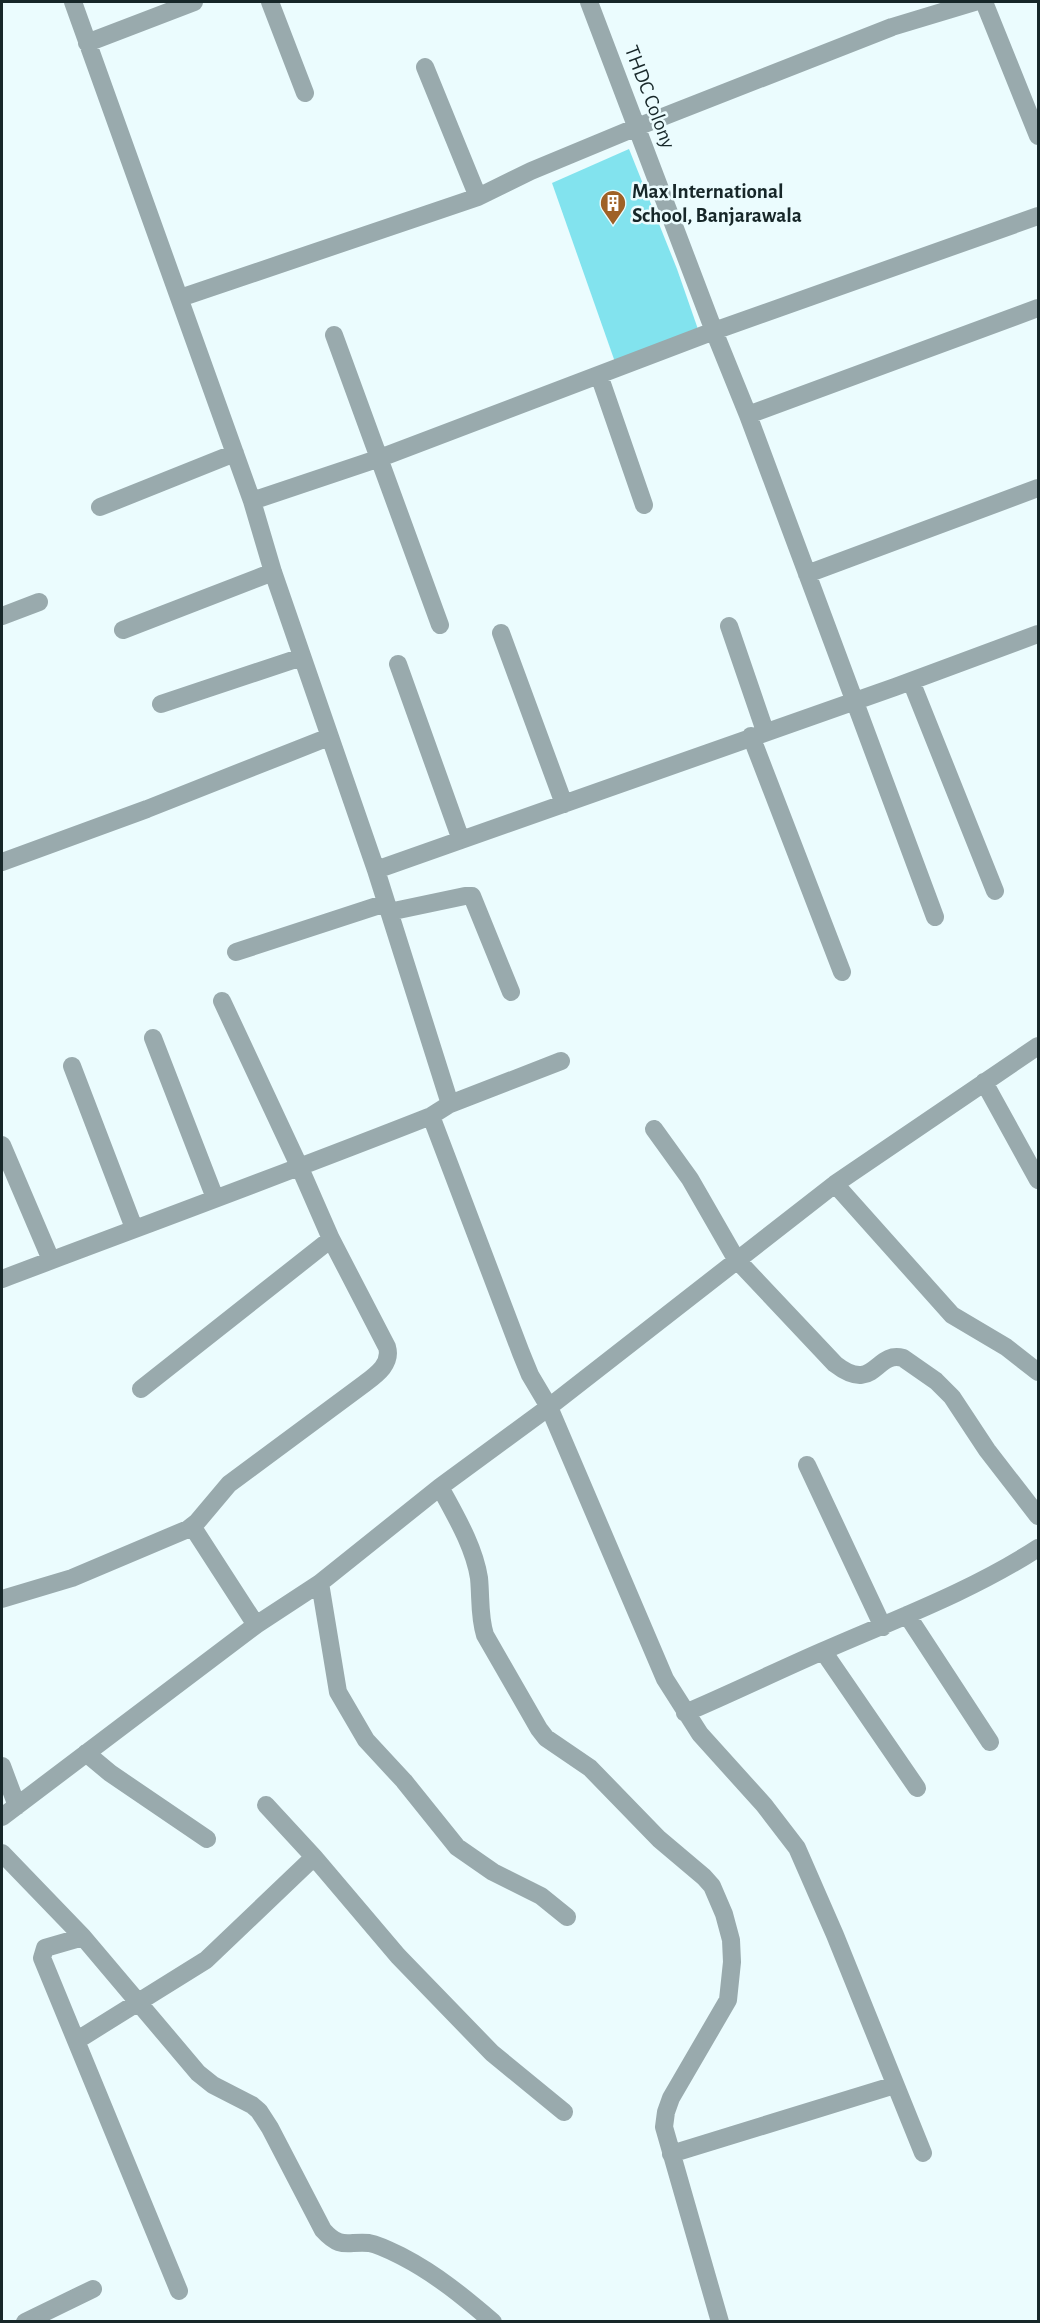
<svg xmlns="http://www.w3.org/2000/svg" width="1040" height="2323" font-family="'Alegreya Sans',sans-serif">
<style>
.building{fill:#82e3ee}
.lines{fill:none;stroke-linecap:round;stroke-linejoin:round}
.minor{stroke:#99aaad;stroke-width:18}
.labels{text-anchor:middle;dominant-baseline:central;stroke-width:5;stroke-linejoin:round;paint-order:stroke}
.street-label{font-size:21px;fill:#172729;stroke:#ebfcfe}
.poi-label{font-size:21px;font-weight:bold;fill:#172729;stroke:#ebfcfe;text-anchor:start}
</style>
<rect width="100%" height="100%" fill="#ebfcfe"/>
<path class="building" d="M629 149 677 269 700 335 615 362 552 183Z"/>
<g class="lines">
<path class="minor" d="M73 2 252 501 273 572 376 870 450 1104 431 1116 521 1353 530 1375 549 1407 665 1679 700 1734 764 1805 797 1848 835 1935 923 2153
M270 2 305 93
M589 2 714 331 748 415 935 917
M984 2 1038 136
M87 43 194 2
M425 67 478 197
M180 298 478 197 531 171 637 127 892 27 975 2
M334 335 440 625
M599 375 644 505
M748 415 1038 308
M252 501 380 458 714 331 1038 216
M100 507 235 453
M807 574 1038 488
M2 616 39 602
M729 626 765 731
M123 630 273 572
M501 633 564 804
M398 664 461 840
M911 681 995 891
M161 704 302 657
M751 736 842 972
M2 862 147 809 329 737
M376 870 895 687 1038 634
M389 912 465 896H472L511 992
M236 952 386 903
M153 1038 215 1198
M72 1066 134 1228
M984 1082 1038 1180
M450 1104 561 1061
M654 1129 690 1179 736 1259 835 1364C875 1395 875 1350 903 1358L936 1381 952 1397 987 1450 1038 1516
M2 1145 51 1260
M835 1184 952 1315 1006 1347 1038 1372
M2 1279C145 1225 289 1172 431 1116
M141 1389 331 1239
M807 1465 883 1627
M440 1487C455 1515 474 1546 479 1578 481 1598 479 1616 485 1635L539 1729 546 1738 590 1768 659 1839 704 1877 712 1886 724 1914 731 1940 732 1962 728 2000 671 2098 666 2112 664 2127 720 2322
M192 1526 256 1625
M320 1583 338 1692 366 1740 404 1781 457 1847 493 1872 541 1896 567 1917
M2 1599 72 1578 188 1529 197 1522 229 1484 364 1384C376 1375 392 1364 387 1347L331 1239 300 1168 222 1001
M907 1615 990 1742
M823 1651 917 1788
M685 1713C732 1693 777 1671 823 1651 896 1619 972 1591 1038 1548
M86 1753 110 1773 207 1839
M2 1766 17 1806
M2 1817 256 1625 320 1583 440 1487 549 1407 835 1184 1038 1046
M2 1853 83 1937 198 2073 213 2085 252 2105 259 2111 270 2128 323 2230C341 2250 347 2241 369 2243 380 2245 393 2252 403 2257 436 2274 465 2298 493 2322
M314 1857 398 1956 492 2053 564 2112
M83 1937 45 1948 42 1958 179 2291
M76 2041 206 1960 314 1857 266 1805
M671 2154 895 2085
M25 2322 93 2289"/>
</g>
<defs>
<g id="building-pin" transform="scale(1.35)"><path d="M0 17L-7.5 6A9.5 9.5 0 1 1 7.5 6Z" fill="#9f6126" stroke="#ebfcfe"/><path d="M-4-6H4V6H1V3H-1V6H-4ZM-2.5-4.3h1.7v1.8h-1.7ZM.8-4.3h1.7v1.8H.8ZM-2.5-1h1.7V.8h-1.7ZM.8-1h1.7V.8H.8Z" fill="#fff"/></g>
</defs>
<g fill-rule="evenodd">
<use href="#building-pin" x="613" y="203"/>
</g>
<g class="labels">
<g class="street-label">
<text transform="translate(650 97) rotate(69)">THDC Colony</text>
</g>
<g class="poi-label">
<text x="632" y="191">Max International<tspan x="632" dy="24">School, Banjarawala</tspan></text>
</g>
</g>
<rect width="1040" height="2323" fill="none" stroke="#172729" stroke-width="6"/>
</svg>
